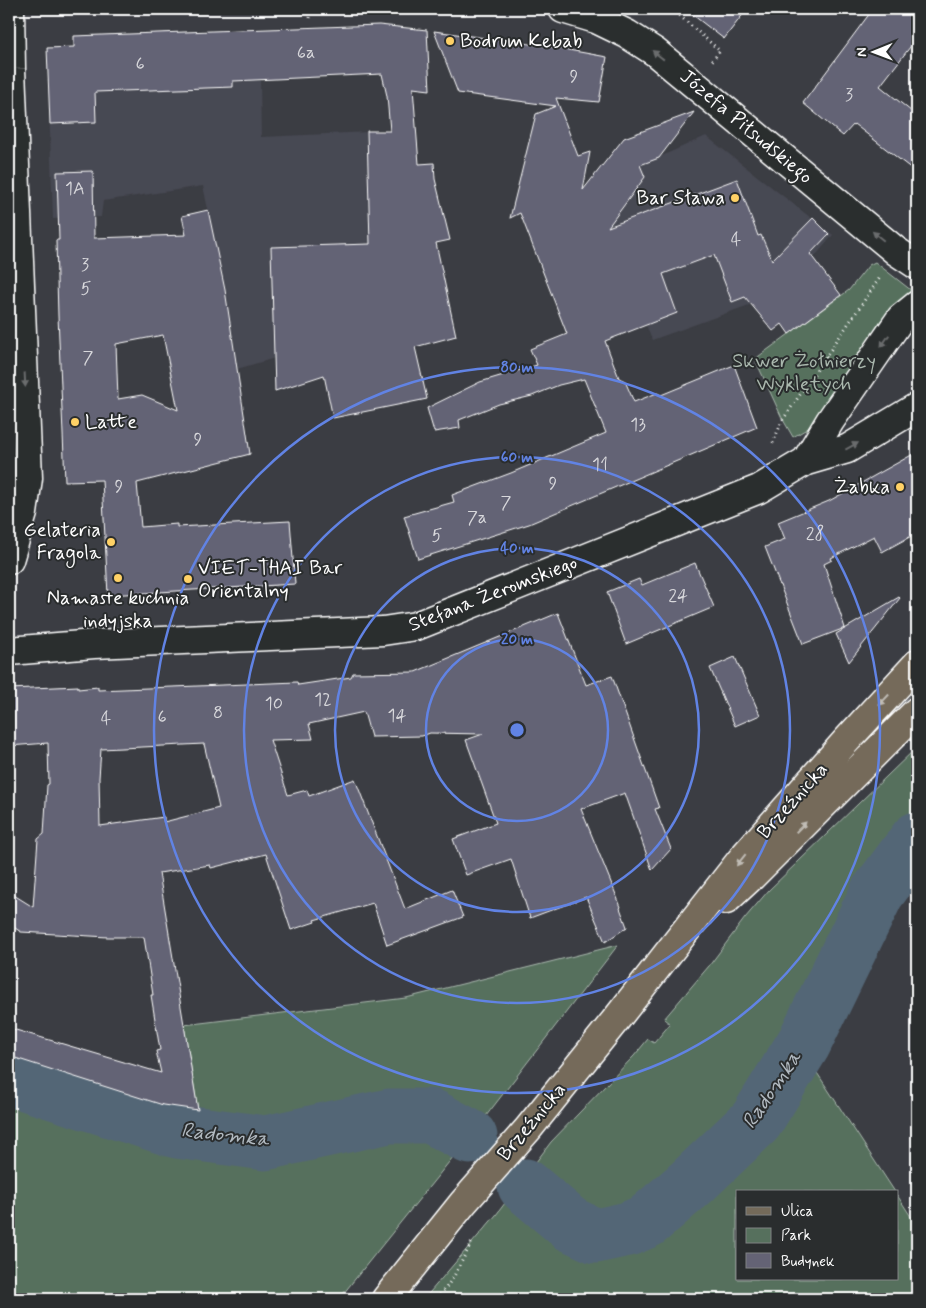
<svg xmlns="http://www.w3.org/2000/svg" width="926" height="1308" font-family="Mynerve,sans-serif">
<style>
.built{fill:#474852}
.green{fill:#56705d;stroke:#aab8ae}
.lines{fill:none;stroke-linecap:round;stroke-linejoin:round}
.river{stroke:#536676;stroke-width:55}
.building{fill:#646375;stroke:#fff;fill-rule:evenodd}
.street-casing{stroke:#fff;stroke-width:31}
.primary-casing{stroke:#fff;stroke-width:31}
.path{stroke:#fff;stroke-width:3;stroke-dasharray:1 4;stroke-linecap:butt}
.street{stroke:#2a2d2e;stroke-width:28}
.primary{stroke:#746a5a;stroke-width:28}
.oneway{fill:#6a6c6d}
.oneway2{fill:#c0bcb5}
.ring{fill:none;stroke:#6183e4;stroke-width:2.5}
.poi-dot{fill:#ffd166;stroke:#2a2d2e;stroke-width:2}
.labels{text-anchor:middle;dominant-baseline:central;stroke-width:4;stroke-linejoin:round;paint-order:stroke}
.number-label{font-size:18px;fill:#d8d8dc}
.poi-label{font-size:20px;fill:#fff;stroke:#2a2d2e;text-anchor:start}
.street-label{font-size:20px;fill:#fff;stroke:#2a2d2e}
.park-label{font-size:20px;fill:#aab8ae;stroke:#2a2d2e}
.water-label{font-size:21px;font-style:italic;fill:#b2bac1;stroke:#2a2d2e}
.centre{fill:#6183e4;stroke:#2a2d2e;stroke-width:2.5}
.ring-label{font-size:15px;text-anchor:middle;font-weight:bold;fill:#6183e4;stroke:#2a2d2e;stroke-width:4;stroke-linejoin:round;paint-order:stroke}
</style>
<rect width="100%" height="100%" fill="#3b3d43"/>
<filter id="ink" filterUnits="userSpaceOnUse"><feTurbulence type="fractalNoise" baseFrequency=".02" numOctaves="2"/><feDisplacementMap in="SourceGraphic" scale="10" xChannelSelector="R" yChannelSelector="G"/><feConvolveMatrix kernelMatrix="1 2 1 2 8 2 1 2 1" color-interpolation-filters="sRGB"/></filter>
<g filter="url(#ink)">
<path class="built" d="M230 30 233 81 260 80 261 137 390 131 425 315 237 369 225 290 203 186 103 201 101 217 53 219 47 48 74 47V36Z
M706 136 833 235 785 292 652 340 591 184 644 164Z"/>
<path class="green" d="M875 262 912 291 898 302 881 320 819 422 793 437 782 418 755 359 849 290 869 265Z
M917 747V864L882 912 808 1059 895 1192H737V1279H897V1195L917 1226V1299H424L496 1215 551 1142 634 1056 648 1039 654 1043 670 1024 664 1019 709 966 745 918 769 890Z
M618 945 486 1116 339 1299H9V1065L200 1123 184 1025 406 998Z"/>
<g class="lines">
<path class="river" d="M9 1078 177 1131 265 1143 389 1116H431L470 1137
M525 1186 570 1224 596 1236 628 1229 647 1221 691 1183 756 1121 804 1043 877 893 917 839"/>
</g>
<path class="building" d="M685 9H747L724 39Z
M873 9H907L917 16V38L880 86 917 116V173L854 124 843 136 803 103Z
M379 25 427 30 430 90 413 88 419 164 434 163 435 179 450 240 436 243 456 336 415 347 427 399 333 418 324 375 275 391 271 247 370 244 367 131H390L387 96 382 74 233 81V87L95 92 96 122 50 124 47 48 74 47V36Z
M434 31 552 47 607 57 599 102 556 98 578 156 590 152 583 190 624 138 694 112 659 158 640 165 645 177 608 227 737 179 758 236 761 235 772 260 813 218 829 234 810 254 841 295 789 334 782 324 773 331 745 297 732 302 714 255 663 274 677 313 605 341 619 378 625 381 634 402 657 393 661 395 734 365 757 427 529 524 418 559 404 516 454 502 452 495 511 473 606 433 584 379 559 385 532 396 499 404 459 420 460 428 434 432 427 408 480 382 537 365 530 349 567 334 520 213 510 218 536 114 556 106 458 93Z
M93 171 94 238 186 235 182 216 208 210 225 290 250 454 137 483 141 527 177 524V527L290 521 295 584 108 595 102 480 65 481 58 316 56 240H59L57 172ZM163 335 178 410 142 395 118 399 116 344Z
M917 452V533L882 552 874 536 831 558 832 560 824 564 845 628 803 644 765 547 785 539 778 522 829 501Z
M695 563 714 607 626 644 607 592 639 579 642 585Z
M899 597 900 598 849 662 836 634Z
M558 613 586 685 612 676 659 808 655 809 671 849 652 870 625 793 581 809 621 907 620 908 627 927 605 942 586 897 530 918 511 859 466 875 453 839 496 823 466 740 483 734 430 733 422 736 371 737 364 712 309 724 313 739 270 740 288 795 307 790 309 796 355 779 405 909 452 890 463 917 387 945 373 903 314 920 315 922 291 930 266 854 211 868 210 865 159 873 198 1110 163 1105 9 1056V1028L161 1073 156 1051 160 1050 151 995H153L144 937H108L21 932 9 924V892L33 907 38 839 44 834 47 785 49 784 48 743 9 746V689L78 686V689L98 687V690L297 682 298 685 351 677 353 673 415 672ZM204 744 219 808 164 822V817L100 826 99 778 101 749Z
M735 657 760 715 735 726 710 668Z"/>
<g class="lines">
<g class="street-casing">
<path id="street" d="M563 9 596 19 627 34 655 52 896 251 917 265
M806 461 830 421 901 318 917 305
M9 560 23 513 28 478 11 69 10 9
M9 651 94 644 383 631 416 626 759 489 806 461 847 449 917 407"/>
</g>
<g class="primary-casing">
<path id="primary" d="M726 900 752 876 917 711
M386 1299 463 1203 528 1129 618 1017 745 855 847 740 917 664"/>
</g>
<path class="path" d="M672 9 720 51 712 61
M310 18 311 9
M826 357 835 364
M773 443 782 421 881 276
M437 1299 453 1278 473 1240"/>
<use href="#street" class="street"/>
<use href="#primary" class="primary"/>
</g>
<defs><path id="oneway-solid" d="M-6-.8H1V-3.2L6.5 0L1 3.2V.8H-6Z" transform="scale(1.25)"/></defs>
<g class="oneway">
<use href="#oneway-solid" transform="translate(658 55) rotate(-142)"/>
<use href="#oneway-solid" transform="translate(878 236) rotate(-140)"/>
<use href="#oneway-solid" transform="translate(885 341) rotate(124)"/>
<use href="#oneway-solid" transform="translate(25 380) rotate(87)"/>
<use href="#oneway-solid" transform="translate(852 446) rotate(-28)"/>
</g>
<g class="oneway2">
<use href="#oneway-solid" transform="translate(884 700) rotate(133)"/>
<use href="#oneway-solid" transform="translate(801 827) rotate(-45)"/>
<use href="#oneway-solid" transform="translate(741 860) rotate(128)"/>
</g>
</g>
<g class="ring">
<circle cx="517" cy="730" r="91"/>
<circle cx="517" cy="730" r="182"/>
<circle cx="517" cy="730" r="273"/>
<circle cx="517" cy="730" r="363"/>
</g>
<g class="poi-dot">
<circle cx="450" cy="41" r="5"/>
<circle cx="735" cy="198" r="5"/>
<circle cx="75" cy="422" r="5"/>
<circle cx="900" cy="487" r="5"/>
<circle cx="111" cy="542" r="5"/>
<circle cx="118" cy="578" r="5"/>
<circle cx="188" cy="579" r="5"/>
</g>
<g class="labels">
<g class="number-label">
<text x="306" y="53">6a</text>
<text x="140" y="64">6</text>
<text x="574" y="77">9</text>
<text x="849" y="95">3</text>
<text x="75" y="189">1A</text>
<text x="736" y="240">4</text>
<text x="85" y="265">3</text>
<text x="86" y="289">5</text>
<text x="88" y="358">7</text>
<text x="638" y="425">13</text>
<text x="198" y="440">9</text>
<text x="600" y="465">11</text>
<text x="553" y="484">9</text>
<text x="119" y="487">9</text>
<text x="506" y="503">7</text>
<text x="477" y="518">7a</text>
<text x="815" y="534">28</text>
<text x="437" y="536">5</text>
<text x="678" y="596">24</text>
<text x="323" y="700">12</text>
<text x="274" y="704">10</text>
<text x="218" y="713">8</text>
<text x="397" y="716">14</text>
<text x="162" y="717">6</text>
<text x="106" y="719">4</text>
</g>
<g class="poi-label">
<text x="460" y="41">Bodrum Kebab</text>
<text x="725" y="198" text-anchor="end">Bar Sława</text>
<text x="85" y="422">Latte</text>
<text x="890" y="487" text-anchor="end">Żabka</text>
<text x="101" y="530" text-anchor="end">Gelateria<tspan x="101" dy="23">Fragola</tspan></text>
<text x="198" y="568">VIET-THAI Bar<tspan x="198" dy="23">Orientalny</tspan></text>
<text x="118" y="598" text-anchor="middle">Namaste kuchnia<tspan x="118" dy="23">indyjska</tspan></text>
</g>
<g class="street-label">
<text transform="translate(746 127) rotate(40)">Józefa Piłsudskiego</text>
<text transform="translate(493 594) rotate(-21)">Stefana Żeromskiego</text>
<text transform="translate(793 801) rotate(-48)">Brzeźnicka</text>
<text transform="translate(532 1122) rotate(-50)">Brzeźnicka</text>
</g>
<g class="park-label">
<text x="804" y="361">Skwer Żołnierzy<tspan x="804" dy="23">Wyklętych</tspan></text>
</g>
<g class="water-label">
<text transform="translate(772 1090) rotate(-56)">Radomka</text>
<text transform="translate(225 1135) rotate(6)">Radomka</text>
</g>
</g>
<circle cx="517" cy="730" r="8" class="centre"/>
<g class="ring-label">
<text x="517" y="372">80 m</text>
<text x="517" y="462">60 m</text>
<text x="517" y="553">40 m</text>
<text x="517" y="644">20 m</text>
</g>
<rect width="926" height="1308" fill="none" stroke="#2a2d2e" stroke-width="30"/>
<rect x="15" y="15" width="896" height="1278" fill="none" stroke="#fff" stroke-width="2" filter="url(#ink)"/>
<rect x="736" y="1190" width="162" height="90" fill="#2a2d2e" stroke="#7f8182"/>
<rect x="746" y="1207" width="25" height="8" fill="#746a5a" stroke="#7f8182"/>
<text x="781" y="1216" font-size="15" fill="#ffffff">Ulica</text>
<rect x="746" y="1228" width="25" height="15" fill="#56705d" stroke="#7f8182"/>
<text x="781" y="1240" font-size="15" fill="#ffffff">Park</text>
<rect x="746" y="1253" width="25" height="15" fill="#646375" stroke="#7f8182"/>
<text x="781" y="1266" font-size="15" fill="#ffffff">Budynek</text>
<g transform="translate(874 52) rotate(269)" stroke="#2a2d2e" stroke-width="4" paint-order="stroke">
<path d="M0-4L9 19L0 12L-9 19Z" fill="#ffffff"/>
<text y="-8" font-size="14" font-weight="bold" text-anchor="middle" fill="#ffffff">N</text>
</g>
</svg>
